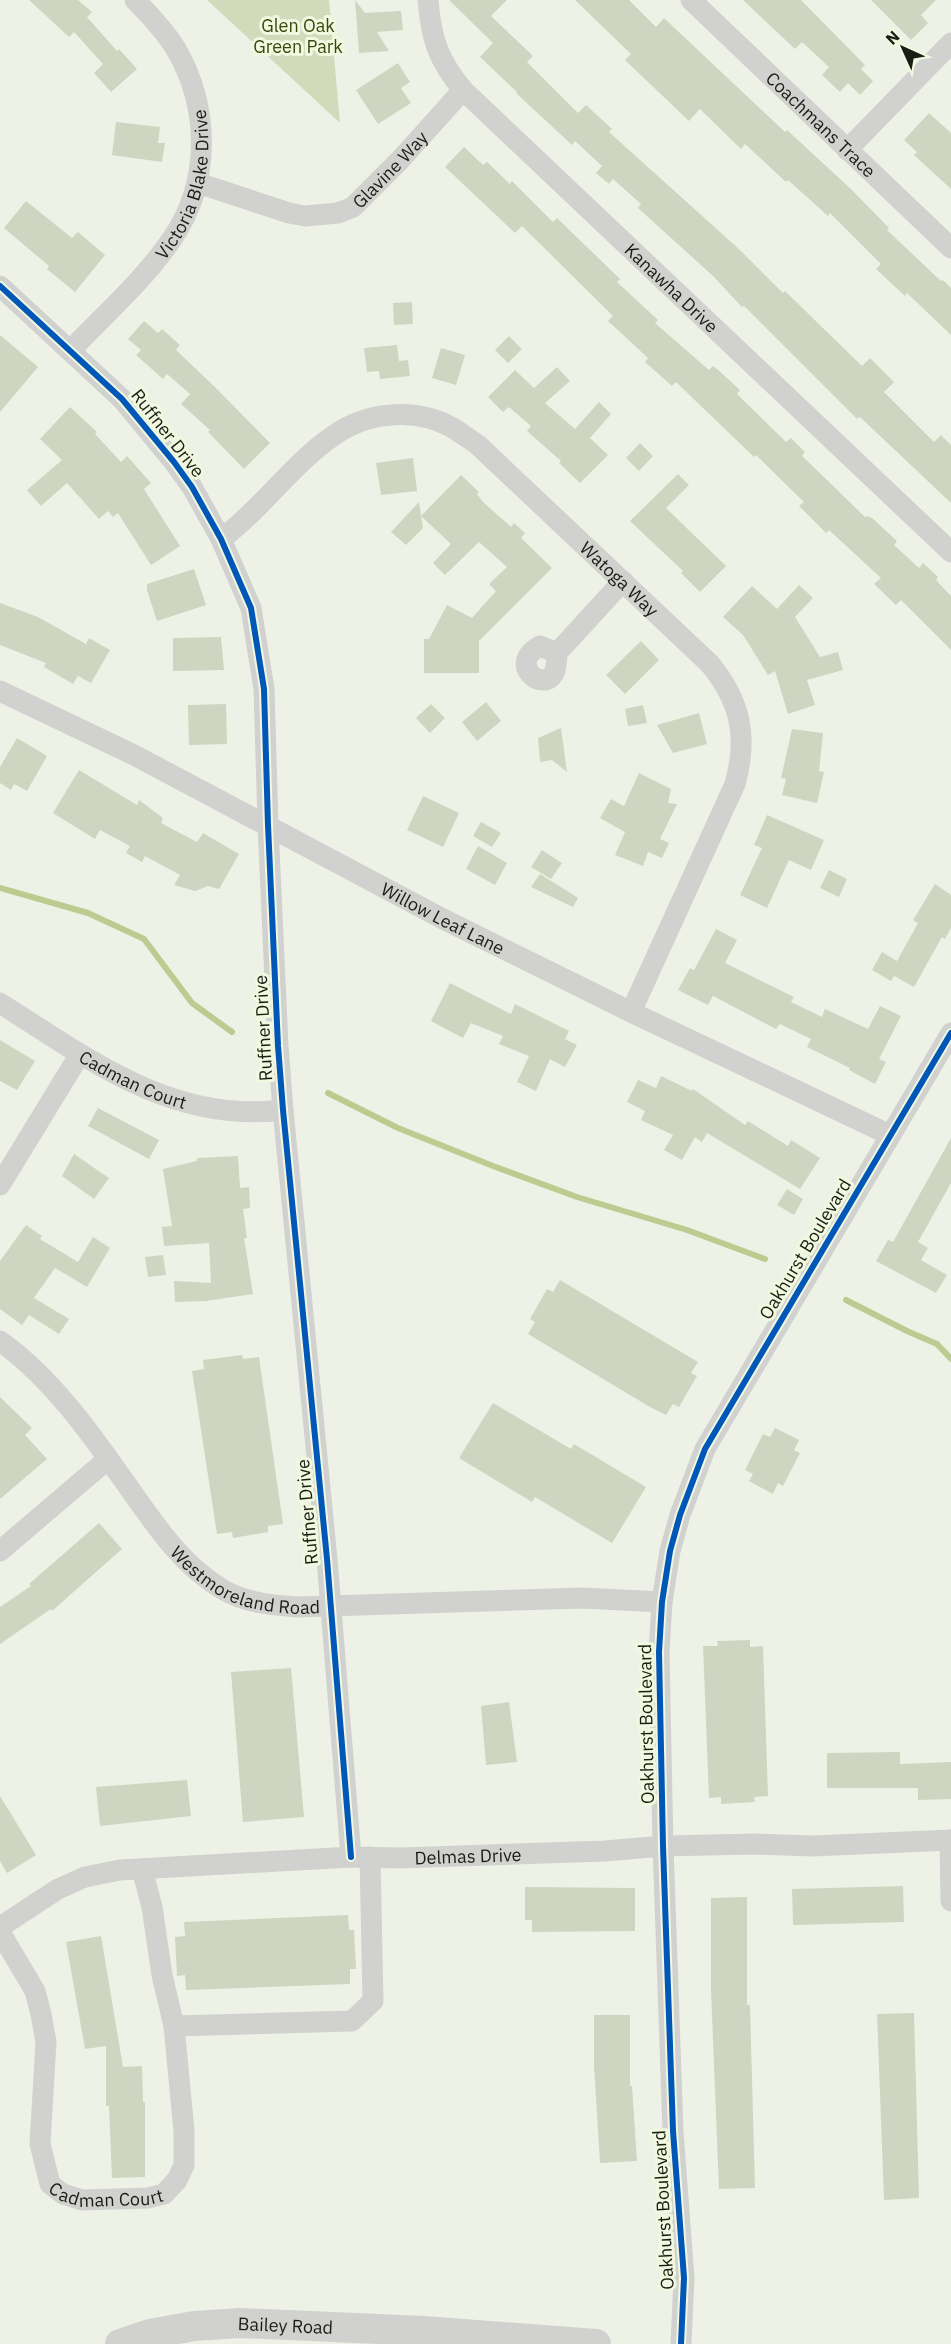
<svg xmlns="http://www.w3.org/2000/svg" width="951" height="2344" font-family="'IBM Plex Sans',sans-serif">
<style>
.green{fill:#d1dabb}
.lines{fill:none;stroke-linecap:round;stroke-linejoin:round}
.stream{stroke:#bccc91;stroke-width:6}
.building{fill:#cfd5c1}
.street{stroke:#d1d2cf;stroke-width:21}
.secondary{stroke:#d1d2cf;stroke-width:30}
.cycleway-casing{stroke:#f0f8e0;stroke-width:10}
.cycleway{stroke:#0057b8;stroke-width:6}
.labels{text-anchor:middle;dominant-baseline:central;stroke-width:6;stroke-linejoin:round;paint-order:stroke}
.park-label{font-size:18px;fill:#3b470c;stroke:#f0f8e0}
.street-label{font-size:18px;fill:#1a1d14;stroke:#f0f8e0}
</style>
<rect width="100%" height="100%" fill="#eef2e6"/>
<path class="green" d="M207 0H329L340 123Z"/>
<g class="lines">
<path class="stream" d="M0 888 88 913 144 939 192 1003 232 1032
M328 1093 398 1128 493 1166 577 1197 687 1230 765 1259
M846 1300 907 1331 937 1344 951 1359"/>
</g>
<path class="building" d="M29 0H78L92 12 87 17 117 51 119 49 137 69 111 92 94 73 103 64 74 32 69 37Z
M355 0 365 13 401 11 403 30 377 32 389 51 359 53Z
M449 0H507L491 16 533 56 527 62 578 113 586 105 612 129 609 132 740 250 783 293 785 291 862 366 870 358 894 382 884 392 934 442 941 435 951 445V503L860 417 857 419 744 306 742 307 713 276 638 208 641 204 613 179 609 184 596 173 602 166 575 141 572 145 516 93 517 92 480 57 493 43Z
M575 0H629L656 27 664 18 785 132 787 130 852 190 889 228 887 230 941 281 943 280 951 288V335L907 293 905 296 876 269 881 264 830 213 828 216 788 180 786 182 745 144 741 149 700 109 689 121 625 60 631 54Z
M743 0H801L865 65 861 69 873 81 860 95 848 83 840 92 822 75 829 67 802 42 795 49Z
M871 0H936L921 15 928 23 911 40Z
M398 63 410 82 401 88 411 103 378 124 356 90Z
M929 113 951 133V189L914 155 917 152 904 140Z
M116 122 160 127 158 143H165L162 162 112 155Z
M464 147 483 165 487 162 510 184 512 181 553 222 557 218 620 279 617 282 658 320 655 323 709 370 713 366 717 369 740 390 737 394 786 442 791 438 805 452 802 456 826 479 865 517 867 516 872 518 897 541 894 545 919 568 923 563 938 577 936 580 951 596V650L901 600 896 605 874 584 881 578 829 530 826 533 799 506 804 502 756 455 754 457 676 382 672 386 645 362 648 358 608 321 613 316 522 226 515 233 445 167Z
M26 201 72 238 78 232 105 255 75 292 47 269 49 266 4 228Z
M412 302 413 324 394 325 393 303Z
M144 321 158 333 162 329 180 345 176 350 215 387 270 443 244 469 208 432 210 430 181 404 190 394 167 374 163 379 136 355 141 350 128 339Z
M0 335 38 367 0 412Z
M509 336 522 349 508 363 495 350Z
M397 345 399 361 408 360 410 376 380 379 379 371 367 372 364 348Z
M441 348 465 355 456 385 432 378Z
M557 367 570 381 545 403 575 429 599 402 611 414 590 438 608 455 580 483 559 463 561 461 527 431 531 426 509 407 503 412 488 397 515 370 534 388Z
M70 407 97 432 95 434 121 462 127 456 151 483 144 489 180 546 151 565 118 513 113 517 108 511 99 519 67 483 41 506 27 490 62 460 40 439Z
M640 443 653 456 639 471 626 458Z
M413 458 417 491 381 495 376 463Z
M678 474 689 485 666 508 726 566 700 592 681 573 683 571 630 521Z
M461 475 479 492 477 494 483 502 511 527 514 523 525 533 521 538 552 568 479 641V673H424V639H429L447 605 472 618 496 591 489 584 507 567 479 542 445 575 433 563 451 544 421 516Z
M419 502 423 528 406 545 391 532Z
M194 569 206 605 157 621 147 590V584Z
M799 585 813 598 795 617 820 657 838 652 843 670 807 680 815 705 788 714 775 671 768 675 743 635 723 617 752 586 777 609Z
M0 603 38 617 86 644 89 638 110 650 91 683 78 676 73 684 44 667 46 663 0 645Z
M221 637 224 670 173 671V638Z
M641 641 659 660 625 694 606 675Z
M486 702 501 721 477 741 462 722Z
M226 704 227 744 189 745 188 705Z
M431 704 445 718 430 733 416 718Z
M643 705 647 723 628 726 625 709Z
M699 713 707 744 673 753 657 725Z
M561 728 567 772 552 760 540 762 538 738Z
M792 729 823 733 819 771 824 772 817 803 782 795 786 779 781 778Z
M17 738 47 756 27 791 14 784 11 790 0 783V767Z
M79 770 137 805 139 800 163 818 161 823 197 842 203 833 239 854 219 889 208 886 195 891 174 885 180 875 145 856 142 862 126 853 130 846 100 830 95 839 53 813Z
M639 773 671 789 668 803 677 804 660 839 669 843 662 858 648 852 643 866 615 855 625 832 600 818 611 799 624 806Z
M423 796 459 813 443 847 407 830Z
M767 815 824 840 811 870 789 860 767 908 740 895 762 848 754 845Z
M481 822 501 833 492 847 473 836Z
M478 846 507 863 495 885 466 869Z
M542 850 562 863 551 879 531 867Z
M829 870 847 879 839 897 820 888Z
M540 874 578 898 573 907 531 887Z
M935 884 951 895V928L945 939 942 937 914 987 894 976 891 981 872 970 882 952 897 961 918 923 913 920Z
M716 929 737 940 725 963 794 997 791 1002 822 1017 825 1009 868 1029 880 1006 901 1016 879 1059 886 1062 875 1084 849 1070 850 1068 807 1047 811 1039 780 1024 776 1029 713 996 708 1005 678 990 690 968 694 970Z
M450 983 511 1014 515 1004 569 1031 565 1039 577 1045 565 1067 550 1059 536 1091 517 1082 529 1056 499 1044 503 1036 471 1023 463 1038 431 1021Z
M0 1040 35 1061 17 1090 0 1081Z
M661 1076 692 1091 693 1089 745 1125 748 1121 788 1146 791 1140 820 1158 800 1189 707 1133 702 1142 695 1137 682 1160 664 1150 673 1135 641 1120 645 1111 627 1102 638 1080 656 1088Z
M98 1108 159 1140 149 1159 88 1126Z
M951 1138V1183L918 1242 928 1248 921 1260 947 1275 936 1293 876 1261 888 1240 893 1242Z
M74 1154 109 1178 94 1199 62 1176Z
M238 1156 240 1188 249 1187 250 1208 243 1209 247 1238H244L253 1294 206 1301 175 1302 174 1281 211 1283 209 1243 164 1246 162 1227 172 1226 163 1169 197 1161V1158Z
M787 1189 803 1199 794 1215 777 1205Z
M26 1225 42 1236 40 1239 78 1262 93 1237 110 1248 87 1287 55 1268 34 1298 69 1319 59 1334 29 1315 22 1325 0 1309V1261Z
M163 1255 166 1275 148 1277 145 1257Z
M560 1280 698 1362 691 1373 697 1376 679 1407 673 1404 666 1415 650 1407 528 1334 535 1322 530 1319 547 1289 553 1292Z
M242 1355 243 1359 259 1357 283 1524 268 1526V1532L233 1538 232 1532 217 1534 192 1371 204 1369 203 1360Z
M0 1397 32 1428 25 1435 47 1459 0 1499Z
M493 1403 571 1449 574 1444 646 1487 612 1543 535 1497 532 1502 459 1458Z
M775 1428 799 1440 794 1450 800 1453 783 1486 778 1483 773 1494 749 1481 753 1474 745 1470 763 1434 770 1437Z
M99 1523 122 1549 52 1611 51 1609 0 1644V1607L31 1586 29 1584Z
M750 1640V1647L763 1646 768 1796 754 1797 755 1802 721 1804V1797L709 1798 703 1646H718L717 1641Z
M291 1668 304 1817 243 1822 231 1672Z
M509 1702 517 1762 486 1765 481 1706Z
M900 1752V1764L951 1762V1799L918 1800V1788H827V1753Z
M187 1780 191 1816 100 1826 96 1787Z
M0 1796 36 1855 7 1873 0 1861Z
M903 1886 904 1922 793 1925 792 1889Z
M525 1887 635 1888V1931L532 1932V1920H525Z
M747 1897V2005H750L755 2188 719 2189 711 1990V1898Z
M348 1915 349 1930H354L356 1969H350V1984L186 1990 185 1975 177 1976 175 1937 185 1936 184 1922Z
M101 1936 123 2067 142 2066 143 2102H145V2177L112 2178 109 2106H106V2046L85 2049 66 1942Z
M914 2013 919 2198 884 2200 877 2014Z
M594 2015H630V2086H632L637 2161 600 2163 594 2065Z"/>
<g class="lines">
<g class="street">
<path id="s1" d="M428 0C431 38 438 60 463 90L951 552"/>
<path id="s2" d="M691 0 951 248"/>
<path d="M847 150 951 43"/>
<path id="s3" d="M198 183 289 213 305 216 338 213 353 207 401 159 463 90"/>
<path d="M0 286 122 399 174 462 192 487 221 539 251 608 264 689 268 825 278 1046 283 1110 327 1559 351 1857"/>
<path id="s4" d="M71 350C105 314 144 280 172 239 211 182 210 108 176 49 165 31 150 15 135 0"/>
<path id="s5" d="M221 539C262 509 292 464 333 436 366 412 414 407 451 427 460 432 469 439 478 445L710 664C741 702 748 737 735 784L631 1012"/>
<path d="M557 653C556 660 557 667 554 673 542 694 507 663 540 646L557 653 623 581"/>
<path id="s6" d="M0 691 134 755 443 919 631 1012 890 1135"/>
<path id="s7" d="M0 1003C88 1059 173 1124 283 1110"/>
<path d="M0 1185 80 1054"/>
<path id="s8" d="M0 1341C52 1378 91 1434 127 1485 154 1523 181 1565 222 1589 245 1603 271 1605 297 1607L582 1598 662 1602"/>
<path d="M0 1551 108 1459"/>
<path d="M950 1840 951 1901"/>
<path id="s9" d="M0 1927 58 1889 85 1877 120 1870 351 1857 401 1858 605 1851 663 1846 755 1844 813 1846 951 1840"/>
<path id="s10" d="M0 1932 35 1991 41 2014 46 2042 40 2144 50 2184 63 2194 82 2200 148 2198 164 2194 177 2180 184 2165V2131L174 2026 162 1975 152 1907 142 1869"/>
<path d="M174 2026 352 2021 373 2001 370 1857"/>
<path d="M681 2344 684 2278 673 2131 663 1846 659 1652 662 1602 670 1551 680 1515 705 1449 951 1033"/>
</g>
<path class="secondary" id="s11" d="M120 2344 150 2334 194 2326 240 2323 424 2331 596 2344"/>
<g class="cycleway-casing">
<path id="cycleway" d="M0 286 122 399 174 462 192 487 221 539 251 608 264 689 268 825 278 1046 283 1110 327 1559 351 1857
M681 2344 684 2278 673 2131 663 1846 659 1652 662 1602 670 1551 680 1515 705 1449 951 1033"/>
</g>
<use href="#cycleway" class="cycleway"/>
</g>
<g class="labels">
<g class="park-label">
<text x="298" y="25">Glen Oak<tspan x="298" dy="21">Green Park</tspan></text>
</g>
<g class="street-label">
<text stroke="none"><textPath href="#s2" startOffset="180">Coachmans Trace</textPath></text>
<text stroke="none"><textPath href="#s3" startOffset="214">Glavine Way</textPath></text>
<text stroke="none"><textPath href="#s4" startOffset="207">Victoria Blake Drive</textPath></text>
<text stroke="none"><textPath href="#s1" startOffset="386">Kanawha Drive</textPath></text>
<text transform="translate(168 433) rotate(52)">Ruffner Drive</text>
<text stroke="none"><textPath href="#s5" startOffset="504">Watoga Way</textPath></text>
<text stroke="none"><textPath href="#s6" startOffset="498">Willow Leaf Lane</textPath></text>
<text transform="translate(263 1028) rotate(-93)">Ruffner Drive</text>
<text stroke="none"><textPath href="#s7" startOffset="154">Cadman Court</textPath></text>
<text transform="translate(805 1249) rotate(-59)">Oakhurst Boulevard</text>
<text transform="translate(307 1512) rotate(-95)">Ruffner Drive</text>
<text stroke="none"><textPath href="#s8" startOffset="354">Westmoreland Road</textPath></text>
<text transform="translate(646 1724) rotate(-91)">Oakhurst Boulevard</text>
<text stroke="none"><textPath href="#s9" startOffset="483">Delmas Drive</textPath></text>
<text stroke="none"><textPath href="#s10" startOffset="324">Cadman Court</textPath></text>
<text transform="translate(663 2210) rotate(-93)">Oakhurst Boulevard</text>
<text stroke="none"><textPath href="#s11" startOffset="168">Bailey Road</textPath></text>
</g>
</g>
<g transform="translate(903 48) rotate(315)" stroke="#f0f8e0" stroke-width="4.5" paint-order="stroke">
<path d="M0-4.5L10 22L0 15L-10 22Z" fill="#1a1d14"/>
<text y="-9" font-size="16" font-weight="bold" text-anchor="middle" fill="#1a1d14">N</text>
</g>
</svg>
